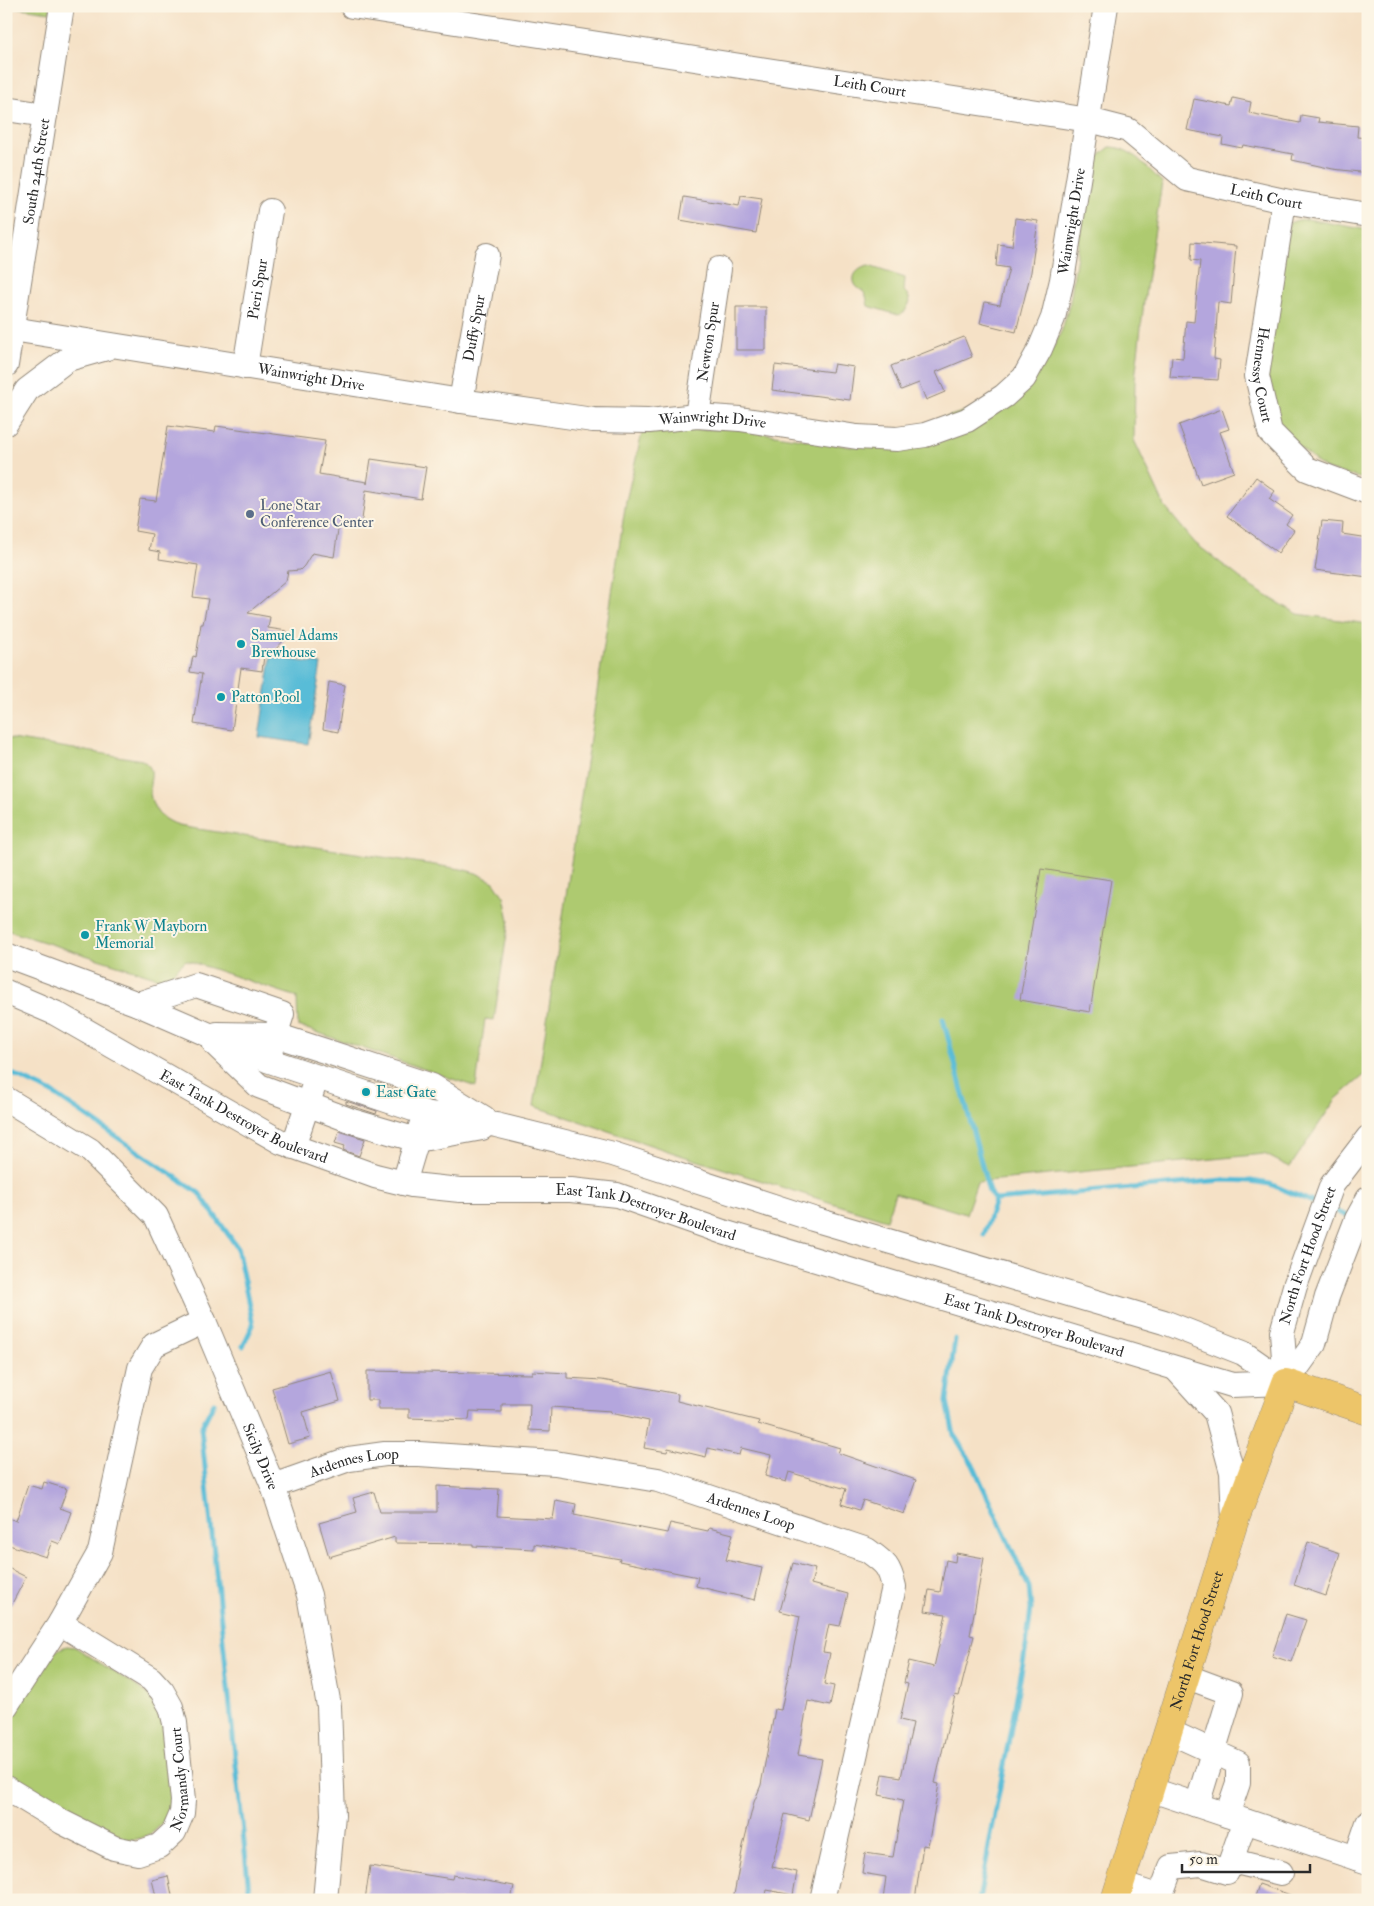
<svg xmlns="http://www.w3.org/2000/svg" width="1374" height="1906" font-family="'IM FELL Double Pica',serif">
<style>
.green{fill:#aeca70;stroke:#6c7a4e}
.water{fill:#59bcd7;stroke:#427481}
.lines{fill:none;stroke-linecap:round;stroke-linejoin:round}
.stream{stroke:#59bcd7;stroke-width:5}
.building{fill:#b4a6dd}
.minor-casing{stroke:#908678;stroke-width:26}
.major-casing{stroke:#908678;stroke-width:29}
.minor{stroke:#fff;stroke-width:24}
.major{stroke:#edc569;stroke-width:28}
.service-dot{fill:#5c6f8a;stroke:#fcf5e5;stroke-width:2}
.culture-dot{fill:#0f9aa8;stroke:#fcf5e5;stroke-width:2}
.labels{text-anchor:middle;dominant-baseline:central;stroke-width:4;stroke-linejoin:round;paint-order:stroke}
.street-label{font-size:15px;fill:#2b2b2b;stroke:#fcf5e5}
.service-label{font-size:15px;fill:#4e5e75;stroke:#fcf5e5;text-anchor:start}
.culture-label{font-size:15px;fill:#0d838f;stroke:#fcf5e5;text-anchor:start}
</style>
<rect width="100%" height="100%" fill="#fcf5e5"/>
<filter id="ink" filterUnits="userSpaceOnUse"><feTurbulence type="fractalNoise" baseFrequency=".02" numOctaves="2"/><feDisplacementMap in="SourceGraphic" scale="10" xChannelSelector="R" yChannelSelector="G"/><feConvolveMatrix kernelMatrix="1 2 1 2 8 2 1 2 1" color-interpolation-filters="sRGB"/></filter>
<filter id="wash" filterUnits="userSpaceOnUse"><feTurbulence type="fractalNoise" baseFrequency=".0096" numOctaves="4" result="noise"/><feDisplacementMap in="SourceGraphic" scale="20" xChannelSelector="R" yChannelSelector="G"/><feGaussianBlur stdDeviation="1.12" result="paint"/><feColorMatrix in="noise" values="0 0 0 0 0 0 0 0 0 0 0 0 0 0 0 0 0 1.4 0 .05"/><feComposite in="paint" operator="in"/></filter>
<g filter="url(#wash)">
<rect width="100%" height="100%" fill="#f5e1c6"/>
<path class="green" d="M6 6H51L50 12Z
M1110 147C1132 147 1147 168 1162 182L1144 302 1135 379 1134 440 1165 507 1195 543 1253 588 1298 614 1368 624V1072L1336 1099 1290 1167 1264 1154 977 1182 966 1214 895 1193 886 1220 683 1156 534 1106 626 501 642 433 732 428 851 447 1020 394 1046 362 1062 330 1070 302 1090 167 1101 154Z
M1307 219 1368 230V480L1325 469 1287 437 1274 415 1265 368 1289 223 1298 220Z
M869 266 905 278 904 291 908 295 910 302 904 313 898 315 868 306C867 302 867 297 865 294 863 290 858 289 856 286 849 275 860 267 869 266Z
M6 738 142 760C157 770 149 776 150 791 150 799 155 811 161 816 165 820 173 823 178 826L461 869 476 873 494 882 504 897 509 920 494 1020 485 1019 476 1087 298 1026 297 997 186 960 165 980 6 930Z
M67 1646 75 1647 147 1693 156 1707 163 1725 172 1801C164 1827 149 1843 121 1839L25 1788 13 1778 6 1767V1728L51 1655 59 1649Z"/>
<path class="water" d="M271 657 321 664 308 744 259 737Z"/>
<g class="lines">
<path class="stream" d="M943 1019 989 1192 995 1200
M6 1071 51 1092 199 1193 237 1247 253 1325 243 1346
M1334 1210 1347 1216
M984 1235 995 1200 1223 1180 1251 1181 1270 1184 1315 1203
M955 1339 947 1401 954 1435 973 1465 1029 1587 1031 1609 1026 1647 979 1900
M214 1403 201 1428 250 1900"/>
</g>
<g id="blocks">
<path class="building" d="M1233 98 1251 102 1249 113 1300 123 1301 115 1319 118 1318 122 1358 126 1357 137 1368 138V173L1333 169 1292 160 1293 154 1243 145 1242 148 1222 144 1223 137 1187 130 1194 99 1231 106Z
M741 196 762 199 756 233 680 220 684 197 739 206Z
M1015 218 1038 221 1031 272 1016 332 980 323 985 302 1000 305 1009 268 996 266 998 244 1012 246Z
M1192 242 1236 246 1231 304 1218 302 1214 359 1220 360 1218 380 1170 377 1172 357 1183 358 1186 321 1194 322 1200 261 1191 260Z
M736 307H766V350H736Z
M964 337 972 357 936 372 945 392 926 400 919 383 901 390 891 366Z
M834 364 854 367 850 400 772 390 775 365 832 372Z
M1222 409 1229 429 1220 432 1234 472 1201 484 1179 425Z
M168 426 215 432 216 426 325 441 319 474 367 482V484L371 459 426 467 421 499 366 490 361 527 339 523 334 557 312 553 304 566 300 570 288 571 286 581 248 613 270 617 268 628 287 631 285 639 275 650 265 649 262 671 241 668 232 730 194 724 202 674 190 672 193 656 196 657 201 624H203L208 599 193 597 198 565 159 559 160 552 149 550 152 534 135 531 140 499 156 501Z
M1256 477 1275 491 1269 499 1292 515 1286 524 1294 530 1278 553 1227 516Z
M1322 521 1343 523 1342 534 1368 538V577L1315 570Z
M329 682 345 685 338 732 323 729Z
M1041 869 1111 880 1090 1012 1020 1000Z
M346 1101 377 1111 376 1114 346 1104Z
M339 1131 365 1139 359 1156 343 1150 345 1146 335 1143Z
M331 1371 340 1401 303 1412 310 1438 288 1444 272 1388Z
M367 1371 532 1374V1371L567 1373V1378L602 1380 678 1394 677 1401 759 1421 758 1424 840 1448 838 1453 916 1480 904 1514 863 1500 859 1510 841 1504 846 1489 789 1472 786 1482 765 1476 771 1455 741 1448 739 1455 708 1448 706 1457 668 1448 667 1452 644 1448 649 1421 610 1413 611 1411 551 1407 550 1431 529 1430 530 1404H502V1412L470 1411 469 1420 409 1418V1409H378V1400H367Z
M44 1482 67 1489 60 1508 71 1512 60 1544 52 1541 46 1557 6 1544V1517L16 1521 28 1485 42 1489Z
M437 1486 499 1489 497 1516 553 1519 556 1500 576 1504 574 1515 667 1533 670 1523 708 1531 709 1528 733 1534 726 1560 762 1568 755 1600 696 1586 698 1577 619 1561 620 1559 534 1544V1549L473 1546V1544L395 1543V1537L329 1557 319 1523 357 1512 353 1498 374 1492 380 1512H437Z
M1308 1542 1340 1553 1326 1596 1294 1585Z
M956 1553 984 1558 970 1635 974 1636 959 1696 955 1695 935 1783 939 1784 928 1846 923 1845 915 1900H883L886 1877 862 1873 865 1853 893 1857 903 1800 879 1795 883 1774 901 1777 913 1723 900 1720 908 1684 904 1683 909 1661 934 1667 946 1614 925 1611 929 1590 940 1592 946 1560 955 1562Z
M793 1563 815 1569 811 1584 848 1594 840 1626 829 1624 823 1652 830 1653 824 1684 834 1686 830 1706 808 1701 798 1755 822 1759 809 1820 785 1814 772 1867 797 1872 793 1895 767 1890 765 1900H733L743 1846 754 1802 761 1785 775 1709 781 1710 800 1616 780 1611Z
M6 1567 26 1577 6 1615Z
M1286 1614 1306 1620 1291 1662 1272 1656Z
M370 1866 452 1879 453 1875 514 1886 511 1900H365Z
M168 1876 173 1900H157L152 1880Z
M1259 1884 1299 1898 1298 1900H1254Z"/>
</g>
</g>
<g filter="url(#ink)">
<use href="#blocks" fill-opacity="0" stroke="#908678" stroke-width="1"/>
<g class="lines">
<g class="minor-casing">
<g id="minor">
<path id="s1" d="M352 6 1089 120 1128 130 1187 179 1284 201 1368 215"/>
<path d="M6 109 45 115"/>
<path id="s2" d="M1284 201 1257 376 1270 432 1307 469 1365 491H1368"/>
<path id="s3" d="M6 328 461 401 593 420 649 421 697 416 740 419 857 437 897 439 925 435 967 420 1004 396 1024 378 1040 349 1053 318 1062 280 1106 6"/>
<path id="s4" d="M6 365 62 6"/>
<path id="s5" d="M245 367 270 211"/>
<path id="s6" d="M461 401 487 255"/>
<path id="s7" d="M697 416 719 269"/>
<path d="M6 423 27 390 68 359 107 348"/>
<path d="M6 955 138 1004 267 1060 425 1113 496 1125 613 1154 813 1219 1164 1322 1243 1353 1286 1383"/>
<path id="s8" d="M6 992 55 1013 281 1142 375 1176 412 1185 460 1190H571L617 1195 723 1232 1232 1385 1286 1383"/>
<path d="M138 1004 196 985 282 1014 271 1049"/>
<path d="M217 1034 275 1035 325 1051 432 1086 484 1118"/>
<path d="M215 1044 259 1086 352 1121 417 1140 482 1128"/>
<path id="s9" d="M6 1099 90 1150 156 1216 204 1321 273 1486 309 1595 329 1706 333 1815 325 1900"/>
<path d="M293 1147 313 1088"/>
<path d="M404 1183 421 1126"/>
<path d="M1176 1369 1216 1413 1232 1472 1234 1520"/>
<path id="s10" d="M1286 1383 1282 1332 1295 1286 1332 1185 1368 1138"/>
<path d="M1286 1383 1314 1344 1327 1297 1357 1219 1368 1199"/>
<path id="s11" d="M273 1486 349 1459 385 1454H419L555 1463 658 1480 867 1550C885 1563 889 1565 894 1587L822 1900"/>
<path d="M1185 1676 1231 1693 1197 1805"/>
<path d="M6 1706 60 1623 100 1552 140 1368 154 1345 204 1321"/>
<path d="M1168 1731 1238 1763V1783L1227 1815"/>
<path id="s12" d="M6 1788 62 1822 114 1848 138 1853 159 1846 174 1832 182 1813 183 1801 175 1723 171 1707 162 1691 151 1679 60 1623"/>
<path d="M1149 1789 1368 1862"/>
<path d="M1356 1858 1368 1823"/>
<path d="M1232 1861 1281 1873"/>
<path d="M1120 1884 1160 1897 1171 1867 1201 1864 1227 1872 1245 1821"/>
</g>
</g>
<g class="major-casing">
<g id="major">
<path id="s13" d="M1115 1900 1234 1522 1286 1383 1368 1411"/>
</g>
</g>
<use href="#minor" class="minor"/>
<use href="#major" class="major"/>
</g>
</g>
<circle class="service-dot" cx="250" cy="514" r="5"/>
<g class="culture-dot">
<circle cx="241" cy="644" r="5"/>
<circle cx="221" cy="697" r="5"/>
<circle cx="85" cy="935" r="5"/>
<circle cx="366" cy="1092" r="5"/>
</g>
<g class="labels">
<g class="street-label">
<text stroke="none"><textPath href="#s1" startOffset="524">Leith Court</textPath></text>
<text stroke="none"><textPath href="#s4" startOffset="196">South 24th Street</textPath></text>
<text stroke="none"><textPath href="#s1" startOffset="944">Leith Court</textPath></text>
<text stroke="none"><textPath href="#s3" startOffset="1209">Wainwright Drive</textPath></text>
<text stroke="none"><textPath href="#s5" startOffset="79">Pieri Spur</textPath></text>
<text stroke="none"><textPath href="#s6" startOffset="74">Duffy Spur</textPath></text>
<text stroke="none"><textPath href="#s7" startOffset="75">Newton Spur</textPath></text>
<text stroke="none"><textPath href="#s2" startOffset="176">Hennessy Court</textPath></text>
<text stroke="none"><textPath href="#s3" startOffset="309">Wainwright Drive</textPath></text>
<text stroke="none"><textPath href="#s3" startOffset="714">Wainwright Drive</textPath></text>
<text stroke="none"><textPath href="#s8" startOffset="269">East Tank Destroyer Boulevard</textPath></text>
<text stroke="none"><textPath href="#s8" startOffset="689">East Tank Destroyer Boulevard</textPath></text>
<text stroke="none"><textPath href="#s10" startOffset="132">North Fort Hood Street</textPath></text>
<text stroke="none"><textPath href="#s8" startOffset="1094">East Tank Destroyer Boulevard</textPath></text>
<text stroke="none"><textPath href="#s9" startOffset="454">Sicily Drive</textPath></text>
<text stroke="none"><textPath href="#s11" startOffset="85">Ardennes Loop</textPath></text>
<text stroke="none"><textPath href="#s11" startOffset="490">Ardennes Loop</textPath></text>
<text stroke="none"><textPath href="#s13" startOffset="272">North Fort Hood Street</textPath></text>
<text stroke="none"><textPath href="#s12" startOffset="245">Normandy Court</textPath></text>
</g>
<g class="service-label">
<text x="260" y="505">Lone Star<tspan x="260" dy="17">Conference Center</tspan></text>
</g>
<g class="culture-label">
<text x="251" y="635">Samuel Adams<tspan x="251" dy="17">Brewhouse</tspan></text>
<text x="231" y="697">Patton Pool</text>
<text x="95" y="926">Frank W Mayborn<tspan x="95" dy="17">Memorial</tspan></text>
<text x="376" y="1092">East Gate</text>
</g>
</g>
<rect width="1374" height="1906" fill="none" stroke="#fcf5e5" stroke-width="25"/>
<path d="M1182 1864v8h128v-8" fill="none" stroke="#2b2b2b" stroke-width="2.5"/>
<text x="1189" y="1864" font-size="15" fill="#2b2b2b" stroke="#fcf5e5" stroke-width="4" paint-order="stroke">50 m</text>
</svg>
